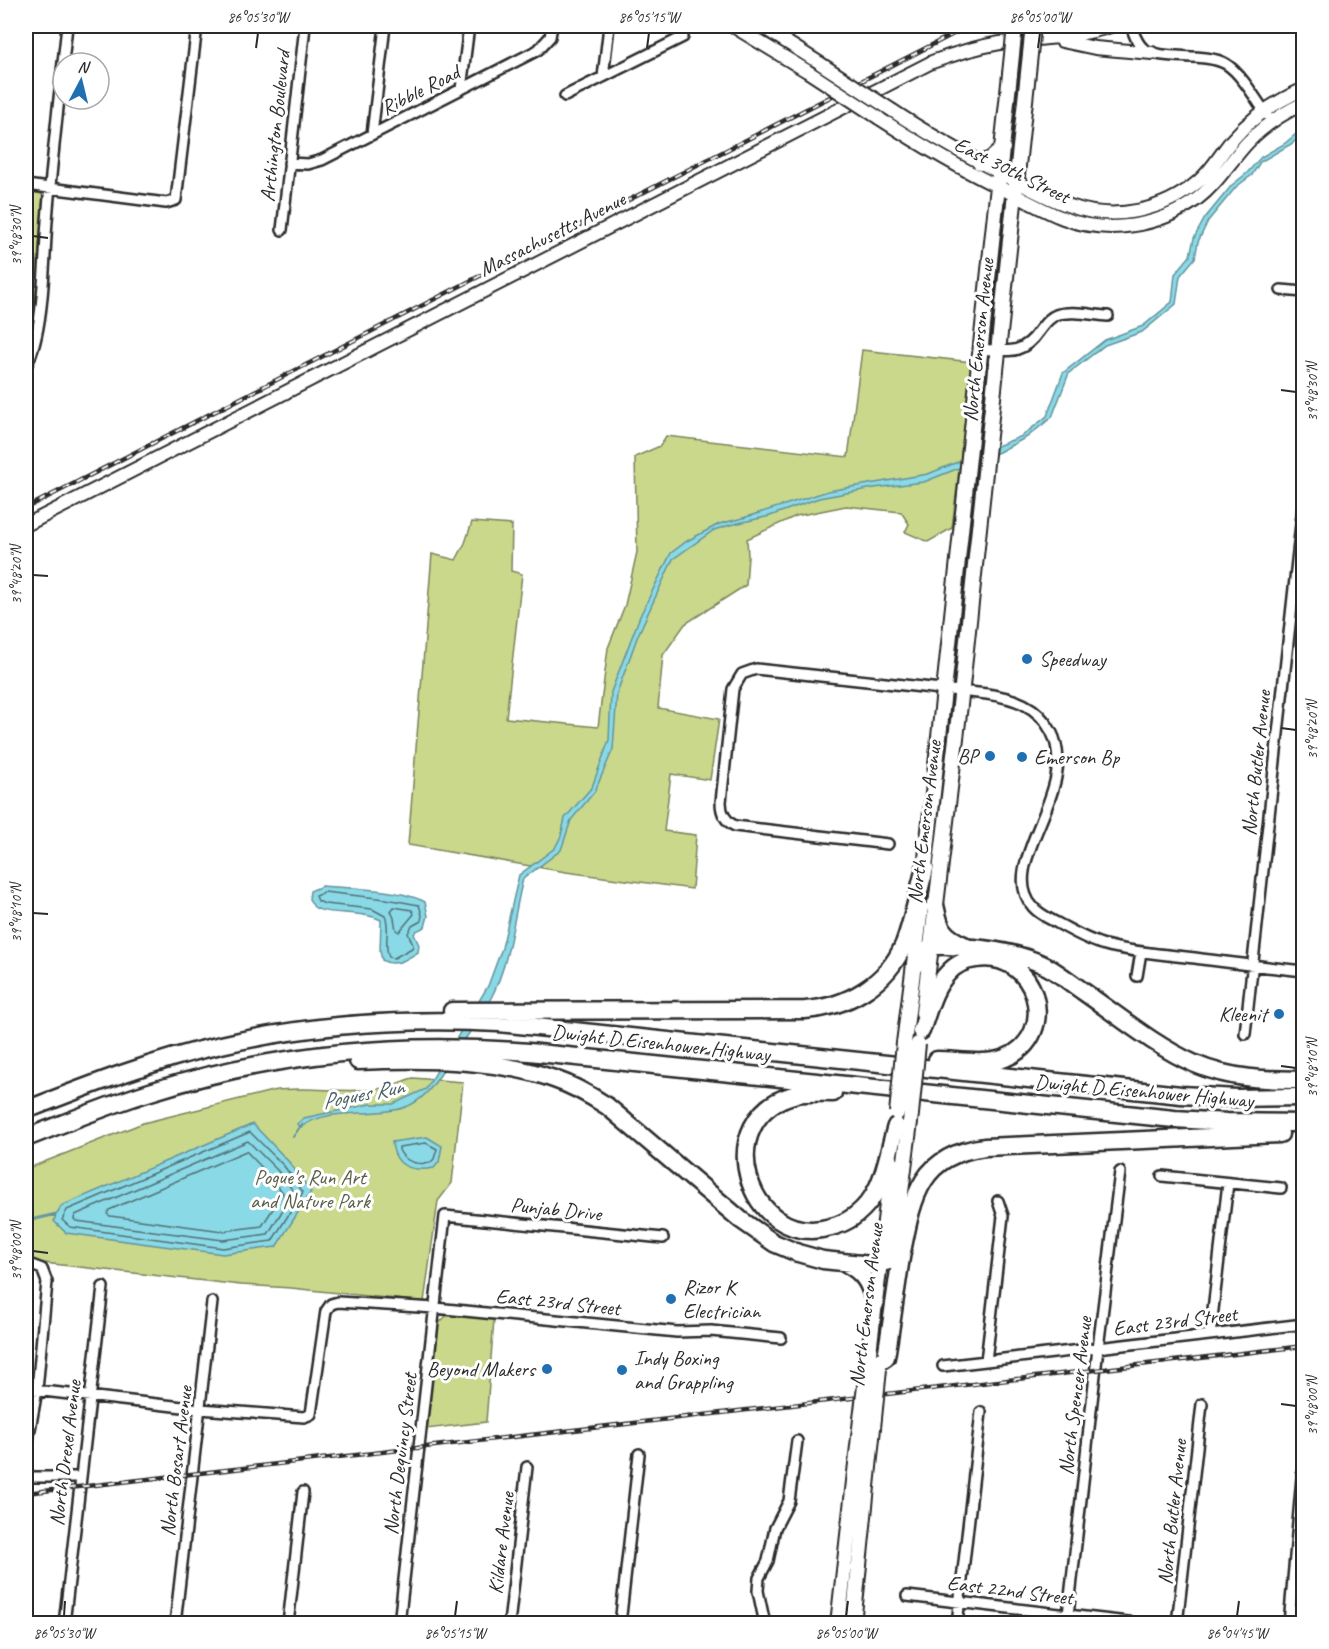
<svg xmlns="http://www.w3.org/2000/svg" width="1329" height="1649" font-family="Caveat,sans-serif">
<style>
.green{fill:#c9d88b;stroke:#7a825b;stroke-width:1.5}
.water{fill:#8ad9e6;stroke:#64939b;stroke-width:1.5}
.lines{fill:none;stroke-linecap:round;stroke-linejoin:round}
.shore{stroke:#517176;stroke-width:1.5}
.stream{stroke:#64939b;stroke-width:2}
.street-casing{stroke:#2b2b2b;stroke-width:14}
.secondary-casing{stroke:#2b2b2b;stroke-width:16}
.primary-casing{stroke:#2b2b2b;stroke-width:18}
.highway-casing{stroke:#2b2b2b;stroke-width:21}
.street{stroke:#fff;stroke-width:9}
.secondary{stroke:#fff;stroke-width:12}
.primary{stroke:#fff;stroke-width:14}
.highway{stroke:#fff;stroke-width:16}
.rail-casing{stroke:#2b2b2b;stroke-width:4.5}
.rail{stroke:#fff;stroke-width:2;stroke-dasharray:7;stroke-linecap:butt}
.secondary-bridge-casing{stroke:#2b2b2b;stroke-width:16;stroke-linecap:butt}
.primary-bridge-casing{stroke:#2b2b2b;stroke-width:18;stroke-linecap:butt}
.secondary-bridge{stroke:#fff;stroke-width:12}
.primary-bridge{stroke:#fff;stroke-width:14}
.ticks{fill:none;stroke:#2b2b2b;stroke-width:2}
.poi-dot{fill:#1f6fb2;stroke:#fff;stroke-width:2}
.labels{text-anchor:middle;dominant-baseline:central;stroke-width:6;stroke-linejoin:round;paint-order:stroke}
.street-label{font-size:21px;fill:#2b2b2b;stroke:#fff}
.poi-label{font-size:21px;fill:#2b2b2b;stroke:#fff;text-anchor:start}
.park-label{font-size:21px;fill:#5a5f48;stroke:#fff}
.water-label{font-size:22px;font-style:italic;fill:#485f63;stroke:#fff}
.neatline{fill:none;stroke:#2b2b2b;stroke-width:2}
.ticks-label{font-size:15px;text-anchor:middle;fill:#2b2b2b}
</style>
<rect width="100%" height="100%" fill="#fff"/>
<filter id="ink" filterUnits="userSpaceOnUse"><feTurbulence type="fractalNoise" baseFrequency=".0167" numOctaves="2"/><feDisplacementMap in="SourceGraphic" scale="12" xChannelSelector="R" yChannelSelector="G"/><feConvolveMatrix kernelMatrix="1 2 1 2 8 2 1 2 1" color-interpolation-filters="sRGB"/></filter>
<g filter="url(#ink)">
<path class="green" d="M26 190 42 194 43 198 33 326 26 342Z
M862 350 972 362 952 528 928 542 905 532 909 524 901 512 846 506 796 516 747 539 748 556 746 585 685 624 663 655 658 708 719 719 710 780 671 774 664 831 696 835 692 889 566 872 408 845 432 554 456 560 465 543 472 522 512 525 511 571 522 574 506 718 598 727 608 648 625 605 637 552 635 457 660 446 666 436 848 457Z
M413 1078 463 1082 452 1183 438 1201 424 1302 291 1288 241 1285 26 1261V1169L143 1123 272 1091C307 1085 341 1094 377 1089 389 1088 401 1081 413 1078Z
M449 1313 494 1319 486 1422 426 1429 439 1323Z"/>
<path class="water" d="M1303 108V133L1293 143 1260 162 1252 175 1236 187 1208 221 1198 242 1195 258 1180 276 1176 304 1142 332 1105 345 1069 373 1052 417 1027 437 999 452 924 482 874 488 819 498 770 516 730 525 714 530 673 559 638 635 617 693 613 749 595 791 571 820 561 850 523 879C513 918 510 962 491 998 480 1020 464 1040 450 1060 437 1079 427 1100 403 1108 371 1118 330 1106 301 1127L297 1124 304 1118 370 1104H393L426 1089 488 986 502 948 519 875 555 848 561 836 565 818 592 787 609 740 611 692 640 616 671 553 687 541 719 524 743 518 828 491 928 474 1022 436 1047 416 1063 373 1105 340 1143 326 1172 302 1175 274 1190 256 1194 238 1205 218 1232 185 1247 173 1261 157 1284 144 1296 134 1300 124Z
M322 886C349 888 402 889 425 902L428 916 425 927 416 931 414 934 419 945 418 952C407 959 395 968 382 960L380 951 381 920C362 910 327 916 314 907 313 906 310 900 309 899L310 891Z
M253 1124 289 1162 311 1192 276 1247 223 1254 66 1233 54 1221 56 1215 26 1222V1220L58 1213 61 1206Z
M427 1137 442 1146 439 1162 434 1168C412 1172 394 1167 392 1142Z"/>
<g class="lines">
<path class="shore" d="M324 892 386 899 419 905 422 915 421 921 412 926 408 933 413 945 412 948 394 958 389 957C383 944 391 929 385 916L372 909 325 904 318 901 316 896Z
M394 907 412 910 414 914 399 932 396 930 394 918 391 911Z
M250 1132 284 1166 303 1192 272 1241 223 1248 70 1227 62 1220 67 1210Z
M248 1141 278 1171 294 1192 268 1234 223 1240 76 1221 74 1219 75 1215Z
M426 1143 437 1149 434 1159 430 1163C417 1165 405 1162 399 1150V1147Z
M246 1151 271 1177 283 1193 262 1226 223 1231 110 1216 107 1214 109 1210Z"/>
<path class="stream" d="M293 1137 302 1124"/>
<g class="street-casing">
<path id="street" d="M1131 26C1134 34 1137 44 1144 49 1161 61 1206 52 1226 64 1241 73 1257 101 1267 115
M603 77 609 26
M461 89 469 26
M565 96 683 37
M372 134 385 26
M289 163 308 164 322 160 538 50 550 37 552 26
M26 185 166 203 176 200 197 26
M282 230 305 26
M1281 290 1304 292
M980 349C1007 351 1022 356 1039 331 1044 325 1048 318 1056 315 1071 310 1092 315 1108 316
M27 364C44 331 44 260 47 221 52 156 60 91 67 26
M888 844 735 826C725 821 721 813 721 802L733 689 742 674 756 669 987 694C1014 698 1037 705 1051 731 1082 790 995 865 1033 907 1040 915 1050 919 1059 924 1074 932 1089 941 1105 945 1134 953 1165 954 1195 958 1231 963 1267 967 1304 971
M1137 976 1141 952
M1245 1034 1304 497
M1162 1176 1281 1188
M26 1263 42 1269 47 1282 37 1390 26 1452
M1210 1335 1228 1183
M986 1361 1003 1216 998 1201
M943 1366 1304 1324
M26 1389 200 1409 304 1417 311 1414 326 1311 331 1304 338 1302 435 1308 677 1332 711 1331 781 1338
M26 1474 32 1477H81
M907 1596 1145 1624
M64 1624 103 1287
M175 1624 212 1302
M288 1624 303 1492
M399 1624 445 1216 663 1238
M509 1624 527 1467
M620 1624 639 1454
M765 1624 758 1591 759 1578 768 1561 775 1528 789 1501 797 1441
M957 1624 981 1412
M1067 1624 1098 1348 1120 1172
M1177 1624 1202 1404
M1289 1624 1304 1455"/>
</g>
<g class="secondary-casing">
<path id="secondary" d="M733 26 807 71
M761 26 821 64
M1062 41 1095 48 1152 53
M893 111C929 135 966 155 1004 175 1026 186 1047 199 1070 206 1114 222 1164 211 1199 181 1213 169 1221 153 1233 139 1252 117 1277 101 1304 89
M879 118C919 144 959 168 1001 188 1022 198 1042 210 1063 218 1107 235 1159 227 1197 199 1218 183 1230 161 1248 142 1264 125 1283 113 1304 103
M26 525 932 62C954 54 976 47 1000 43 1038 38 1075 38 1111 26"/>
</g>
<g class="primary-casing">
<path id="primary" d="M980 163 991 159 1003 148
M924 877 1010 74
M923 1013 960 705 1028 73
M904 1043 921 908
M892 1262 911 1114
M867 1369 892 1163
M838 1624 861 1419
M853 1624 874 1418"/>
</g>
<g class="highway-casing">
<path id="highway" d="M935 905C940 928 941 935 964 945
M915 965C927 942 939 945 961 947 990 949 1020 953 1046 966 1059 973 1071 983 1084 992 1120 1017 1155 1046 1195 1064 1230 1079 1267 1080 1304 1080
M452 1011 805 1010C847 1007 887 984 904 944 913 920 918 893 925 868
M921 1031C928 1012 933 988 948 973 955 965 965 960 976 959 1036 949 1062 1035 1005 1058 985 1066 958 1060 937 1060
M358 1061C417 1058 498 1059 554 1079 572 1085 590 1095 607 1106L741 1220 774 1243 798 1253 823 1260 871 1265 886 1262 893 1253
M833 1093C821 1093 808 1092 797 1094 707 1115 747 1251 831 1227 847 1223 861 1213 871 1199 885 1179 889 1149 896 1126
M26 1110C90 1085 154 1060 221 1045 312 1024 406 1018 499 1023L1181 1095 1237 1098 1304 1097
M26 1138C67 1122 108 1105 150 1092 274 1053 400 1041 529 1052L1174 1119 1227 1122 1304 1123
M847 1264C865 1273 870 1285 875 1304
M880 1361 886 1357C892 1322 896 1287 902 1252 913 1196 920 1155 985 1147L1280 1134"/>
</g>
<use href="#street" class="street"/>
<use href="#secondary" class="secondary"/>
<use href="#primary" class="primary"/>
<use href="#highway" class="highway"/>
<g class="rail-casing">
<path id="rail" d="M26 508 969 26
M26 1493 1304 1346"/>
</g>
<use href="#rail" class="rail"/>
<g class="secondary-bridge-casing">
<path id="secondary-bridge" d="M821 64 893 111
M807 71 879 118"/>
</g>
<g class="primary-bridge-casing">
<path id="primary-bridge" d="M1028 73 1033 26
M1010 74 1015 26
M897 1113 904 1043
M911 1114 918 1044
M874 1418 879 1369
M861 1419 867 1369"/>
</g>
<use href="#secondary-bridge" class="secondary-bridge"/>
<use href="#primary-bridge" class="primary-bridge"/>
</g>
</g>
<path class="ticks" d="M256 48 258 33M647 48 649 33M1038 48 1040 33M33 236 48 238M1281 390 1296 392M33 575 48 576M1281 728 1296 730M33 913 48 914M1281 1066 1296 1068M33 1251 48 1253M1281 1404 1296 1406M64 1616 65 1601M455 1616 457 1601M846 1616 848 1601M1237 1616 1239 1601"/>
<g class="poi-dot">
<circle cx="1027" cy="659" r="6"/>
<circle cx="990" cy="756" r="6"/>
<circle cx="1022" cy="757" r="6"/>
<circle cx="1279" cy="1014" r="6"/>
<circle cx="671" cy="1299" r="6"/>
<circle cx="547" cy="1369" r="6"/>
<circle cx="622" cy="1370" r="6"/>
</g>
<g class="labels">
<g class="street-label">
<text transform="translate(420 90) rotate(-27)">Ribble Road</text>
<text transform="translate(275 126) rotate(-84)">Arthington Boulevard</text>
<text transform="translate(1012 170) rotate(26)">East 30th Street</text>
<text transform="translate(552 234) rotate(-27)">Massachusetts Avenue</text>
<text transform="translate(978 340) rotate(-84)">North Emerson Avenue</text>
<text transform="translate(1256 763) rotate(-84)">North Butler Avenue</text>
<text transform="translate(924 822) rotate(-83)">North Emerson Avenue</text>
<text transform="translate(661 1043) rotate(6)">Dwight D Eisenhower Highway</text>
<text transform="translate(1144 1091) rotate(5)">Dwight D Eisenhower Highway</text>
<text transform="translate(556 1209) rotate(6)">Punjab Drive</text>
<text transform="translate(558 1302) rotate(6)">East 23rd Street</text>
<text transform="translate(866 1305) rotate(-83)">North Emerson Avenue</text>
<text transform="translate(1175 1321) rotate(-7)">East 23rd Street</text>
<text transform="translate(1075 1396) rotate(-83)">North Spencer Avenue</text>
<text transform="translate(65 1453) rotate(-83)">North Drexel Avenue</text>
<text transform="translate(400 1454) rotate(-83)">North Dequincy Street</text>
<text transform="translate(176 1461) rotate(-83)">North Bosart Avenue</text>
<text transform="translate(1172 1512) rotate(-84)">North Butler Avenue</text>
<text transform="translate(501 1543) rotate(-83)">Kildare Avenue</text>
<text transform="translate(1010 1590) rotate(7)">East 22nd Street</text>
</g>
<g class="poi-label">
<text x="1039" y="659">Speedway</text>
<text x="978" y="756" text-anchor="end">BP</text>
<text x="1034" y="757">Emerson Bp</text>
<text x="1267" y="1014" text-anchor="end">Kleenit</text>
<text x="683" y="1287">Rizor K<tspan x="683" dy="24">Electrician</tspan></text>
<text x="634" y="1358">Indy Boxing<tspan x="634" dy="24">and Grappling</tspan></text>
<text x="535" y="1369" text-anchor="end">Beyond Makers</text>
</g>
<g class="park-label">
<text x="310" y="1177">Pogue's Run Art<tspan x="310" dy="24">and Nature Park</tspan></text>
</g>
<g class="water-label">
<text transform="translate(363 1094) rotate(-11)">Pogues Run</text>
</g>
</g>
<rect width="1329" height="1649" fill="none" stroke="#fff" stroke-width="66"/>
<g transform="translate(81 81) rotate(7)"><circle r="28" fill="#ffffff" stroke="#aaaaaa" stroke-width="1.5"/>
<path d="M0-4.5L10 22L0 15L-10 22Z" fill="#1f6fb2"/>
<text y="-9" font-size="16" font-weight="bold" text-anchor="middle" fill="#2b2b2b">N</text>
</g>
<rect x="33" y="33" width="1263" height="1583" class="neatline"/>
<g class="ticks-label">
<text x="258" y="22">86°05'30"W</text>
<text x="649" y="22">86°05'15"W</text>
<text x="1040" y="22">86°05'00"W</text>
<text transform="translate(16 236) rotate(-90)" y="5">39°48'30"N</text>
<text transform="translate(1312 392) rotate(-90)" y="5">39°48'30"N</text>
<text transform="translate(16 575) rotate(-90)" y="5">39°48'20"N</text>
<text transform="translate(1312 730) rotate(-90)" y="5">39°48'20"N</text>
<text transform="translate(16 913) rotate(-90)" y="5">39°48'10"N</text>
<text transform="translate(1312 1068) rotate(-90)" y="5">39°48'10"N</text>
<text transform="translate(16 1251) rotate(-90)" y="5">39°48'00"N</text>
<text transform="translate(1312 1406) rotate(-90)" y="5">39°48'00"N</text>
<text x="64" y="1638">86°05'30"W</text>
<text x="455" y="1638">86°05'15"W</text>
<text x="846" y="1638">86°05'00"W</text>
<text x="1237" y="1638">86°04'45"W</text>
</g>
</svg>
